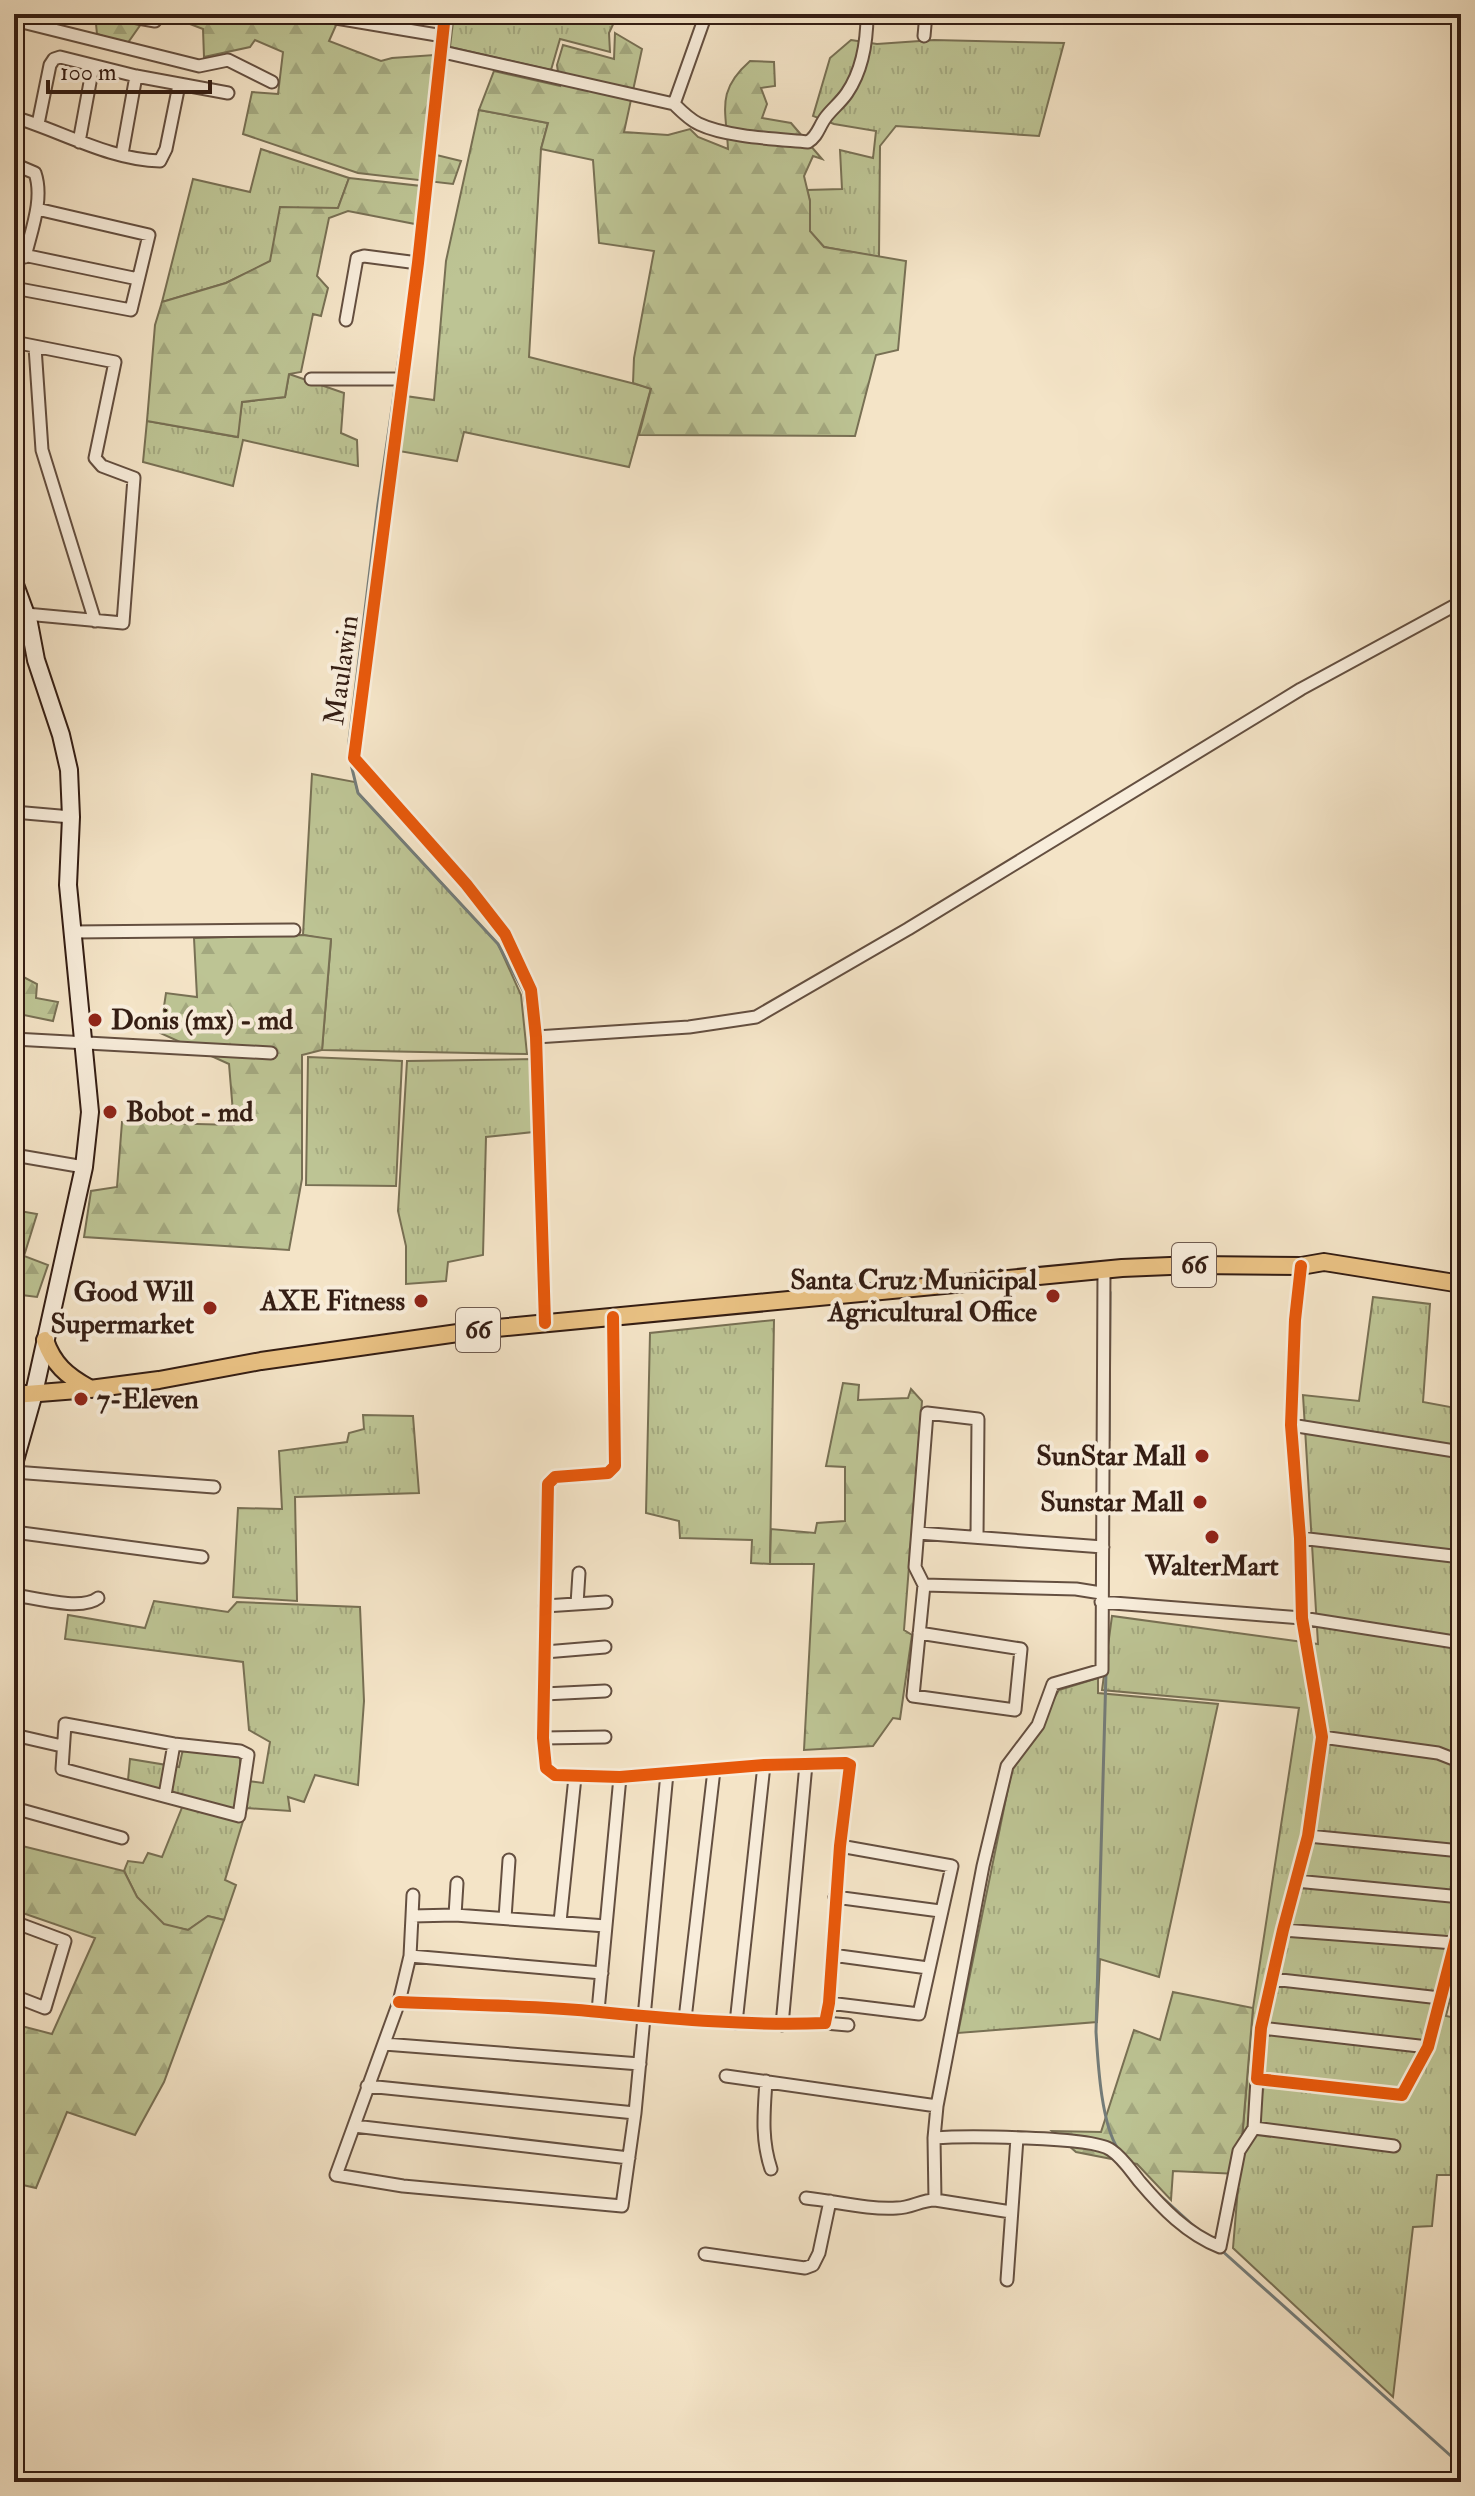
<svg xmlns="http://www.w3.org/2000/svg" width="1475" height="2496" font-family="'IM FELL Double Pica',serif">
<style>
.grass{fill:url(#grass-tufts);stroke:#787054;stroke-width:2}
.forest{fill:url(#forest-firs);stroke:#787054;stroke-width:2}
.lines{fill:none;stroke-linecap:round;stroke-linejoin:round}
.stream{stroke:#747c79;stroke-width:3}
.minor-casing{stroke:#644f40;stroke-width:15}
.secondary-casing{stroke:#341d13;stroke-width:20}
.primary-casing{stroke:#341d13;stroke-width:20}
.minor{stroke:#f8eddb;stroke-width:11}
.secondary{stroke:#f8eddb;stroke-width:16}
.primary{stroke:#eac284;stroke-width:16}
.cycleway-casing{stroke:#f8eddb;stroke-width:17}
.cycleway{stroke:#e8590c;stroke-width:12}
.poi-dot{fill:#8f2418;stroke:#f8eddb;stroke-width:3}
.labels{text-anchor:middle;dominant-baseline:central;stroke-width:8;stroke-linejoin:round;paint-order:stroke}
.shield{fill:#f8eddb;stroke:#6f5b4f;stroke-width:2}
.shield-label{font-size:26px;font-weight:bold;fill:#341d13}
.street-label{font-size:28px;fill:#341d13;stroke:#f8eddb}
.poi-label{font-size:28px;font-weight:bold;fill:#341d13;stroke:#f8eddb;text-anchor:end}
</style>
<defs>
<pattern id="grass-tufts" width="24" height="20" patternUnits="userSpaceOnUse" patternTransform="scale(2)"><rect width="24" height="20" fill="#bdc494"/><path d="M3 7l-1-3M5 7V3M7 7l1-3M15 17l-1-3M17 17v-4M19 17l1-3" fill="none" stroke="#a3a87f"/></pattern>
<pattern id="forest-firs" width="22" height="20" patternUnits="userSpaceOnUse" patternTransform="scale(2)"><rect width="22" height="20" fill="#bdc494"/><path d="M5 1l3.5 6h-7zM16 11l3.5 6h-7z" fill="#a3a87f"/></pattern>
</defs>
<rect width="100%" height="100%" fill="#f4e4c7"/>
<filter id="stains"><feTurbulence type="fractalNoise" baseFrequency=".0025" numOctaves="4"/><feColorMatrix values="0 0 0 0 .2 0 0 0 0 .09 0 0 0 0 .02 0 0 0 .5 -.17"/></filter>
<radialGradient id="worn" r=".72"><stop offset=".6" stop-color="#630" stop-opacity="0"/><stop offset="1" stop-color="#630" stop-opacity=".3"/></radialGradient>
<path class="grass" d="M454 14 499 22 502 14H618L609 33 610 52 560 39 551 70 450 47Z
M851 40 877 44 934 40 1064 43 1039 136 896 126 880 146 879 257 824 247 809 231 810 201 807 190 842 189 840 150 873 158 876 131 834 124 813 116 830 58Z
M479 110 548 123 541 149 529 357 651 388 629 467 464 432 457 461 399 451 405 396 434 400 446 261Z
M261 149 349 178 338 208H281L271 261 226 283 162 302 193 179 250 192Z
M289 374 344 393 341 433 357 440 358 466 243 440 233 486 143 462 147 421 237 437 242 402 285 397Z
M312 774 355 782 358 793 498 944 521 995 527 1054 322 1050 331 940 303 935Z
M308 1057 402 1061 396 1186 306 1185Z
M535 1059 533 1132 486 1137 483 1255 448 1262 446 1281 406 1284V1246L398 1211 407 1061Z
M1373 1297 1430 1304 1423 1402 1461 1409V1987L1454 1983 1446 2016 1461 2019V2175H1437L1432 2226 1413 2227 1393 2397 1233 2248 1253 2008 1299 1708 1102 1690 1112 1616 1318 1644 1303 1395 1359 1401Z
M774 1320 770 1564 751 1563 752 1540 680 1538 679 1521 646 1513 650 1333Z
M363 1415 413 1416 419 1493 295 1497 297 1601 233 1597 238 1508 282 1509 279 1451 347 1442 349 1433 364 1429Z
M154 1601 228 1612 237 1602 360 1607 364 1701 358 1785 315 1775 304 1802 288 1797 290 1811 247 1808 225 1880 236 1885 224 1920 208 1916 188 1930 164 1925 137 1897 124 1871 128 1861 143 1863 148 1853 162 1857 183 1805 128 1780 130 1759 179 1767 183 1749 240 1755V1780L263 1783 270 1742 249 1730 243 1662 65 1639 68 1615 145 1628Z
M1098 1678V1693L1218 1704 1159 1977 1100 1959 1097 2022 958 2033 1012 1769 1059 1690Z"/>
<path class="forest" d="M95 14H148L127 44 97 34Z
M164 14H341L329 41 381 61 392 58 434 55 424 152 461 161 453 184 358 173 243 134 252 92 278 94 283 52 255 40 250 47 204 57 203 29Z
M615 33 642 49 624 132 668 135 690 129 698 137 728 149C726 109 716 91 750 61L774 62 775 86 761 88 767 104 762 118 791 123 822 159 813 156 804 176 810 201V231L824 247 906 261 898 350 876 355 855 436 639 435 651 389 633 383 634 358 654 251 599 243 593 160 541 149 548 123 479 110 494 71 560 86 557 65 563 45 614 59Z
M349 178 421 186 415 224 348 211 329 218 317 276 328 288 321 316 313 314 301 372 289 374 285 397 242 402 238 437 147 421 155 325 162 302 226 283 270 261 280 207 338 208Z
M303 935 331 939 322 1050 302 1055V1179L289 1250 84 1237 91 1191 117 1187 122 1122 234 1125 229 1064 160 1033 166 993 197 997 194 938Z
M14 972 37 984 36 998 58 1002 53 1021 14 1013Z
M14 1210 37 1214 24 1256 48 1265 37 1297 14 1294Z
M843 1383 859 1385 858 1400 908 1398 911 1389 922 1401 904 1630 912 1635 900 1719 893 1718 873 1746 804 1750 814 1564H770L771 1529 815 1533 817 1523 845 1521V1467L826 1466Z
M14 1844 124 1871 137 1897 164 1924 188 1930 208 1916 224 1920 164 2082 135 2135 67 2112 36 2188 14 2183V2024L52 2034 95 1938 14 1910Z
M1173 1992 1253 2008 1239 2174 1173 2171 1171 2200 1137 2164 1076 2152 1052 2131 1101 2132 1134 2030 1160 2040Z"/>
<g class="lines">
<path class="stream" d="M438 30 439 14
M397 370 406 312
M395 388 378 504 349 741V756L358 793 498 944 524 992 531 1042
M535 1169 538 1318
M1109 1440 1110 1292
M1106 1672 1096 2032C1098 2063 1101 2123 1118 2149
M1154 2190 1196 2228
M1220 2249 1461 2465"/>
<g class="minor-casing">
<path id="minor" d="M116 14 155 21
M445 14 418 263 354 758 466 884 505 934 531 990 536 1037 545 1323
M1446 14 1452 17 1461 16
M336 18 443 36
M14 20 199 66 228 60 272 82
M924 36 926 14
M443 52 674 104 706 14
M674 104C681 111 690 120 699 124 726 137 777 139 808 142 818 136 819 126 826 117 832 109 841 102 847 93 862 71 867 40 867 14
M14 117C61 131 110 160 160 161L166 149 179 85
M38 124 50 65 54 59 60 57 136 76 228 93
M79 142 93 66
M122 154 136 76
M14 164 35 173C44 199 31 231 25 257
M14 253 138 279
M14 288 131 310 149 235 37 209
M346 320 357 258 364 256 418 263
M14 342 115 362 95 458 102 466 134 478 123 623 26 614
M35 347 42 450 95 621
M311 379H402
M14 812 71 817
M73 932 294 930
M536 1037 689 1027 756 1017 908 929 1301 689 1461 602
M14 1039 271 1053
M14 1155 84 1167
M1301 1266 1295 1320 1291 1425 1300 1538 1302 1618 1322 1737 1308 1836 1283 1930 1261 2028 1257 2079 1402 2095 1428 2047 1461 1919
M1291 1425 1461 1452
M14 1472 214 1487
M14 1532 202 1557
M918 1533 1103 1547
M1300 1538 1461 1557
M924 1585 1076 1589 1101 1593
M14 1595C35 1598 82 1611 98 1598
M1101 1602 1302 1618 1461 1643
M577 1604 579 1573
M545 1606 606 1602
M919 1633 1021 1649 1015 1710 913 1696 924 1585 915 1567 927 1413 978 1419 977 1537
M545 1652 605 1647
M544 1694 605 1691
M65 1724 174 1744 240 1751 248 1755 239 1816 62 1769Z
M14 1735 62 1746
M1322 1737 1438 1753 1461 1762
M543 1738 605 1737
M165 1795 174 1744
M14 1808 122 1838
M1308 1836 1461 1851
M1296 1881 1461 1897
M835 1897 940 1911
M455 1915 457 1883
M412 1916 413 1895
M505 1918 509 1860
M14 1922 65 1941 45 2008 14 1996
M560 1922 575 1777
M606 1926 455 1915 412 1916 410 1956 399 2002 336 2175 403 2186 622 2206 635 2113 667 1773
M1283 1930 1454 1943
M832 1955 928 1968
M410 1956 602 1973
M1272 1979 1440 1998
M399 2002C466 2005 533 2005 600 2012 675 2019 749 2026 825 2023L829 2003 840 1846 850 1765 846 1763 764 1765 620 1777 555 1775 546 1768 543 1738 548 1484 555 1477 608 1473 615 1466 613 1317
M829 2003 919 2014 952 1866 840 1846
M598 2011 620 1777
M685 2019 714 1770
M736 2023 764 1765
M825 2023 848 2025
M782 2025 806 1764
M1261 2028 1428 2047
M384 2044 640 2064
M726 2076 937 2106 983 1866 1007 1766 1038 1725 1053 1684 1102 1670 1104 1271
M766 2081C764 2112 761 2139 771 2169
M367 2086 635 2113
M354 2126 629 2158
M1254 2128 1394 2146
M934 2138C962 2136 1093 2136 1111 2150 1123 2158 1131 2171 1140 2182 1162 2208 1187 2234 1220 2247L1239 2151 1254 2128 1257 2079
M806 2198C835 2201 868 2210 897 2208 911 2208 921 2200 935 2200L934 2138 937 2106
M935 2200 1011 2212
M705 2254 805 2268 813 2265 819 2253 830 2201
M1007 2280 1017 2138"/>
</g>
<g class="secondary-casing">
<path id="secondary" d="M14 582 29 623 36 660 61 735 69 770 71 817 68 885 90 1112 84 1167 34 1393 14 1464"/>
</g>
<g class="primary-casing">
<path id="primary" d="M45 1340C53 1364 67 1376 89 1388
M14 1395 90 1389 159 1380 261 1361 486 1329 1122 1268 1194 1265 1301 1266 1324 1262 1461 1284
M14 1450 16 1455"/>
</g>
<use href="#minor" class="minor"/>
<use href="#secondary" class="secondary"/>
<use href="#primary" class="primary"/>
<g class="cycleway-casing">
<path id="cycleway" d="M445 14 418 263 354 758 466 884 505 934 531 990 536 1037 545 1323
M1301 1266 1295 1320 1291 1425 1300 1538 1302 1618 1322 1737 1308 1836 1283 1930 1261 2028 1257 2079 1402 2095 1428 2047 1461 1919
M399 2002C466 2005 533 2005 600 2012 675 2019 749 2026 825 2023L829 2003 840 1846 850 1765 846 1763 764 1765 620 1777 555 1775 546 1768 543 1738 548 1484 555 1477 608 1473 615 1466 613 1317"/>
</g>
<use href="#cycleway" class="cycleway"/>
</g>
<g class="poi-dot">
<circle cx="95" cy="1020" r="8"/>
<circle cx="110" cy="1112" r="8"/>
<circle cx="1053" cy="1296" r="8"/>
<circle cx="421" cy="1301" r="8"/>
<circle cx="210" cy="1308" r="8"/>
<circle cx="81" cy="1399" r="8"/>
<circle cx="1202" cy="1456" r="8"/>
<circle cx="1200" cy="1502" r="8"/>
<circle cx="1212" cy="1537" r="8"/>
</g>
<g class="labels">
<g class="shield">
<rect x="1172" y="1243" width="44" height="44" rx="6"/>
<rect x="456" y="1308" width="44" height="44" rx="6"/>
</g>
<g class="shield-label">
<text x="1194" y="1265">66</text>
<text x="478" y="1330">66</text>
</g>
<g class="street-label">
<text transform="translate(342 670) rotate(-82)">Maulawin</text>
</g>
<g class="poi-label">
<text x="111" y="1020" text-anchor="start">Donis (mx) - md</text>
<text x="126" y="1112" text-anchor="start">Bobot - md</text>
<text x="1037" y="1280">Santa Cruz Municipal<tspan x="1037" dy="32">Agricultural Office</tspan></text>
<text x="194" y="1292">Good Will<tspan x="194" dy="32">Supermarket</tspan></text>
<text x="405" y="1301">AXE Fitness</text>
<text x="97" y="1399" text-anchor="start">7-Eleven</text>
<text x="1186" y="1456">SunStar Mall</text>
<text x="1184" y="1502">Sunstar Mall</text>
<text x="1212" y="1566" text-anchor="middle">WalterMart</text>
</g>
</g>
<rect width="1475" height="2496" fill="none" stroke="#f4e4c7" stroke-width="48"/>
<rect x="16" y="16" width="1443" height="2464" fill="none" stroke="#341d13" stroke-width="4"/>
<rect x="24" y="24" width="1427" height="2448" fill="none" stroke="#341d13" stroke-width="2"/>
<path d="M48 80v12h162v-12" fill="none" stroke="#341d13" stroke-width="4"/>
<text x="60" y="80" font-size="24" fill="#341d13" stroke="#f8eddb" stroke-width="6" paint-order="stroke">100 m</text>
<rect width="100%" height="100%" filter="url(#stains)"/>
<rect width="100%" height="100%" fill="url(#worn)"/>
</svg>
